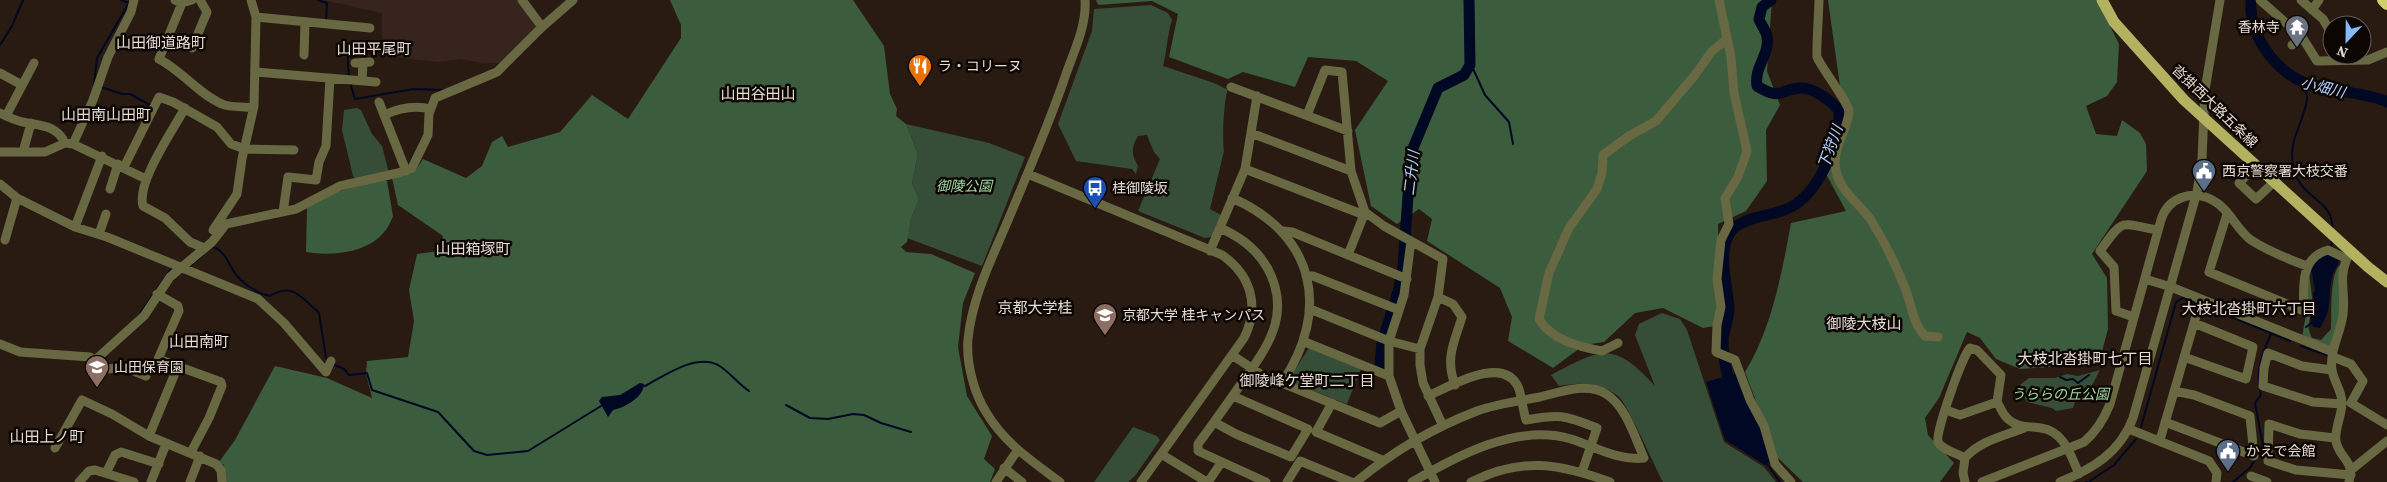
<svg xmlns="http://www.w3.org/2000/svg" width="2387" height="482" font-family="'Source Serif 4','Noto Sans JP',serif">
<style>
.medical{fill:#37241f}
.green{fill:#364e37}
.forest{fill:#3c5c3e}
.water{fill:#000823}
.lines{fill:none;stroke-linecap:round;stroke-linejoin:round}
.stream{stroke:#000823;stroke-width:2}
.river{stroke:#000823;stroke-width:11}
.minor{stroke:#686842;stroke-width:9}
.major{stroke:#b3b261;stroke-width:11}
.highway{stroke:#d0cf6c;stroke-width:12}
.labels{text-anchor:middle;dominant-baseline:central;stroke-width:5;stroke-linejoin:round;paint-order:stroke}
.poi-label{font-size:14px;fill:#e6dcd5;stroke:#0d0704;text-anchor:start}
.street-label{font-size:14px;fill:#e6dcd5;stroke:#0d0704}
.park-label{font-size:14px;font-style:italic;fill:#a2d8a3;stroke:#0d0704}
.neighbourhood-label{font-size:15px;fill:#e6dcd5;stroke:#0d0704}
.water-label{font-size:15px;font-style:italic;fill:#adcffd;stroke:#0d0704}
</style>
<rect width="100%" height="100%" fill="#291b11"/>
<path class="medical" d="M323 0H520L539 25 504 63H483L460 59 439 62 408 59 382 53V13Z"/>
<path class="green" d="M1151 5 1168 13 1172 20C1167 36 1167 51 1163 66L1214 83 1228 90C1224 96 1222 142 1224 151L1210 209 1221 215 1212 237 1205 238 1138 211 1160 159 1154 152 1147 135 1138 136C1131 148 1131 154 1138 166L1136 174 1132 169 1076 161 1058 124 1092 31 1094 9Z
M357 108 361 110 372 134 382 146 389 173 356 180 353 176 342 130 344 110Z
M906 124 989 143 1025 157 982 266 907 238 911 219 919 199 912 183 918 154Z
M1662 313 1680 319 1687 330 1724 442 1764 467 1776 482H1663C1656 469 1626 401 1618 396 1599 382 1581 382 1559 386L1551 375C1602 348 1614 341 1655 386L1635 335 1639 324Z
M1309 348 1361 369 1347 404 1290 382 1289 379Z
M2100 370 2090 389 2076 399 2073 408 2056 411 2052 408 2027 402 2019 389 2021 384 2029 378H2055L2067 374 2078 376Z
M1133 427 1157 436 1160 440 1135 476 1128 482H1094Z"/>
<path class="forest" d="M670 0H853L884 46 890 94 897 109 896 116 906 124 918 154 912 183 919 199 911 219 907 242 901 247 906 252 931 254 975 273 963 303 958 347 967 396 992 436 984 459 995 469 990 482H226L224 465 219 462 235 440 275 366 327 378 372 398 366 374 367 361 408 357 414 321 409 290 417 254 439 251 443 236 398 205 392 178 416 170 423 159 466 178 482 166 492 142 502 136 508 147 560 132 592 95 628 119 681 38V25Z
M1096 0H1772L1767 71 1780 105 1766 130 1767 181 1746 211 1718 224 1720 325 1703 328 1663 308 1635 313 1604 342 1584 345 1553 368 1508 341 1512 317 1500 288 1427 241 1432 219 1419 209 1397 224 1371 206 1355 130 1388 81 1356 61 1308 57 1295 87 1243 72 1228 79 1169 57 1178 14 1152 1 1098 5Z
M1828 0H2097L2119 44 2117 82 2107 96 2086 106 2096 134 2117 136 2122 120 2140 133 2146 144 2147 171 2092 254 2107 278 2108 329 2100 359 2090 364 2020 369 1996 359 1980 338 1967 332 1939 398 1925 418 1928 435 1954 463 1940 482H1803L1777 457 1745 372C1772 328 1782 272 1791 223L1846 211 1826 174 1844 115Z
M383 180 387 181 393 216C381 252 338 257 306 252L307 208 336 192Z
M2341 264 2338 282 2341 312 2332 346 2327 348 2302 337 2307 309 2306 282 2309 273 2314 312C2307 322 2307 327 2312 338L2321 340 2331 329C2332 315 2329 272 2341 264Z"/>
<path class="water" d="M2331 254 2339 259C2339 265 2335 268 2333 274 2326 296 2335 304 2320 328L2313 327 2310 317 2315 313 2313 293 2315 291 2311 267 2318 257Z
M1737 373 1761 430 1770 463 1765 465 1725 440 1706 382Z
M640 383 644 384C644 397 624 408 613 410L608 417 599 401 602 397 620 395Z"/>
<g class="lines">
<path class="stream" d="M318 0 327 3 326 21
M0 45 12 26 23 0
M347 50 349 76
M1470 62 1485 95 1509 122 1513 144
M350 83 355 99 414 89 442 90
M94 84 97 58 129 3 121 0
M2306 84C2306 89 2307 95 2307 99 2303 128 2283 143 2297 178 2307 200 2334 202 2332 229
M101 87 122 94H130L152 106
M213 247C227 252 228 265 237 276 246 286 257 293 270 296 292 283 299 295 316 310L319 313 326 358 329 361
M2331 249 2332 239
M190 266 203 255
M2202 305 2290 341
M141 312 171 269
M2306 327 2312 323
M2301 346 2329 356
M332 364 344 369 349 375 367 373 372 390 438 412 474 451 487 455 528 451 601 406
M2060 377 2066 380 2073 379 2078 383 2089 375
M645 386C664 376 696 353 718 365 730 372 738 384 749 391
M786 405 810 418 828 419 853 414 864 415 881 423 911 432
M2141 427 2176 302 2183 298 2197 304
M1767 464 1780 482
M2090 481 2114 465 2136 439
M2086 482H2088
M2233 482 2250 468 2263 446 2255 403 2261 395C2255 373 2261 355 2271 334"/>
<path class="river" d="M2251 0C2250 22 2256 38 2270 56 2297 89 2319 86 2358 94 2367 96 2378 97 2387 102
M1380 366 1382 343 1398 292 1403 268 1411 153 1438 88 1464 75 1470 65 1469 0
M1728 377C1725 366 1723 351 1723 339 1724 329 1729 319 1729 309 1728 286 1716 252 1731 231 1742 217 1771 216 1787 209 1818 196 1841 142 1839 110 1831 101 1814 88 1802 88 1779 88 1783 102 1757 86 1754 66 1770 55 1767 37 1767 32 1761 25 1759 19L1762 7 1771 0"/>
<path class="minor" d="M175 0 182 3 192 0
M522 0 542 27
M1719 0 1731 57 1734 93 1747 151 1738 177 1725 198 1729 224 1721 240 1717 279 1721 307 1717 325 1716 352 1735 360 1750 400 1764 426 1775 464 1791 482
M1819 0C1819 8 1816 54 1817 57 1822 69 1849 103 1849 112 1847 132 1831 150 1836 171 1840 191 1860 204 1871 220 1884 241 1896 265 1905 288 1912 305 1912 322 1925 336L1938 337
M2260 0 2302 37 2317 61 2368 60 2387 52
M2301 0 2323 19 2332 35
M182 3 159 59C182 71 200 95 222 104 231 108 244 106 253 108
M2312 10 2319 0
M256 17 370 28
M168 38 192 48 207 12 200 0
M2292 45 2302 37
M304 55 305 23
M355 63 370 62
M256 72 376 82
M0 73 22 85
M362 81 363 63
M1231 87 1348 131
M379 102 406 171
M185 108C173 130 136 183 143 206L165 218 190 242 204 248
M0 113C6 116 12 119 19 121 36 126 56 123 65 143
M384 115C399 108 415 105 431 109
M1307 115 1325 70 1342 72 1351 171 1365 212 1384 226 1443 259 1438 297 1420 349V365L1423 383 1443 426
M6 116 34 63
M1251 133 1351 171
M73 144 93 100 108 57 131 12 134 0
M0 152H45L65 143 73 144 146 179
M23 152 31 123
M2256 166 2239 183 2256 199 2274 182
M124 167 159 97 173 102 217 127 231 144 245 149 294 150
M1245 169 1359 213 1365 212 1348 255
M1028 174 1222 255C1251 275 1260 306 1244 338L1141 482
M0 184 17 198 75 227 107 237 258 299 284 323 326 372 331 361
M110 189 118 164
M1232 198C1315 234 1331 310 1282 383
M283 212 288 177 316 180 319 162 326 146 330 78
M2227 214 2209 272 2304 311C2303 287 2300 258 2328 250L2347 259
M75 227 102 156
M1220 228C1241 237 1257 249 1268 269 1292 315 1267 348 1241 384 1227 404 1213 424 1198 444V451L1266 482
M213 230 237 194 242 159 254 106 256 17 251 0
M1283 231 1292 232 1407 279
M99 234 106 214
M5 240 17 198
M1411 241 1404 295 1389 341V376L1401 411 1435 482
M1210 251 1245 169 1257 96
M1306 276H1313L1399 310
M2145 279 2171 287 2333 352
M157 294 178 306 179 311 158 359 221 382 222 386 209 418 191 452
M1438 297 1453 304 1462 317C1454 343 1445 358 1455 385
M1310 309 1389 341 1420 349
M2134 317 2116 311 2114 267 2100 251C2125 216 2119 224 2158 230
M1305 342 1389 376
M1618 343 1602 351C1580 347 1551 340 1539 319L1549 273 1569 228 1597 189 1602 173 1603 155 1629 136 1656 121 1695 75 1712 51 1726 40
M0 344 20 352 90 357 108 369 124 367 146 376
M1232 355 1262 375 1380 423 1401 411
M2184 357 2246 379 2253 347 2194 323
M2333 357 2351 364 2363 381 2351 403 2387 425
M94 361 144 316 170 277 212 242 226 224 296 209 340 186 398 173 412 168 428 135 429 114 435 98 497 72 542 27 573 0
M2332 370 2302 366 2268 353 2264 368 2263 386 2313 402 2342 404
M1428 396C1451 386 1505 353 1519 389 1522 399 1523 410 1526 420 1561 414 1563 415 1597 428L1582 472
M1332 403 1316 432 1382 460
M1946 410 1960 415 1997 402C2001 408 2002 414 2008 419 2018 428 2028 426 2041 428 2064 431 2071 456 2079 474
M1214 422 1236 434 1291 457 1308 429 1233 396
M2165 422 2254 456 2250 416 2194 395 2174 391
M2129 429 2209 461 2217 473 2216 482
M149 436 178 366
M2335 438 2300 434 2269 424 2268 461 2296 470 2351 475
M2160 440 2201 299
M55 448 82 400 112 414 149 436 216 464 221 470 222 482
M1161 454 1207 482
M1965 458C1979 441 2004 436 2024 428
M1004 468 1022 482
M2351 470 2387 441
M106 473 115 455 121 452 159 464
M2251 476 2267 482
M79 482 89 471 95 470 134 482
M151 482 166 444
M190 482 200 456
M996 482 1017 451
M1060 482C1032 461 1004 443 986 412 974 393 966 363 968 339 972 299 990 262 1006 225 1026 177 1047 129 1064 80 1072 55 1087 27 1085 0
M1208 482 1221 463
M1287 482 1300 461 1351 482
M1356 482C1392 452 1433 428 1477 411 1496 404 1519 401 1540 397 1560 392 1587 382 1606 394 1626 406 1635 438 1644 458 1618 461 1596 447 1571 439 1516 423 1458 456 1412 482
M1471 482C1522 457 1558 463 1610 482
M1965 482 1963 473 1965 458C1957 453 1942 450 1938 442 1934 436 1963 354 1970 348L1977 350 2001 375 1997 402
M1982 482 2084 442C2097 431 2104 419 2110 404L2161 220C2168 197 2193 189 2214 201 2229 209 2237 230 2251 240 2268 251 2288 259 2307 266
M2060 482C2092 469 2120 453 2133 418L2197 192 2202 159 2205 90 2220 0
M2349 482C2355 459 2339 459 2336 441 2334 430 2342 415 2342 403 2342 391 2334 382 2332 370 2329 351 2341 333 2343 314 2346 289 2337 279 2349 254"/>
<path class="major" d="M2102 0 2114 22 2184 100 2368 267 2387 282"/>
<path class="highway" d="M2383 0 2387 4"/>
</g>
<defs>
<g id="temple-pin" transform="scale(1.25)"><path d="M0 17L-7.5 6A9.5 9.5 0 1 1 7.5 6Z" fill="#6b7280" stroke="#0d0704"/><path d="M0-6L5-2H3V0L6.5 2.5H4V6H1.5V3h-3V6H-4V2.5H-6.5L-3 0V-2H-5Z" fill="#fff"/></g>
<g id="restaurant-pin" transform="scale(1.25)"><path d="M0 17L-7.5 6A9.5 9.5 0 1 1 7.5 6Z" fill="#e8710a" stroke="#0d0704"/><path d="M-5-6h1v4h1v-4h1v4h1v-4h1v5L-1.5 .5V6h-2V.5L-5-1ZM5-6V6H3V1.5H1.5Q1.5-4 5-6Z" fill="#fff"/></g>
<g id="civic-pin" transform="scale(1.25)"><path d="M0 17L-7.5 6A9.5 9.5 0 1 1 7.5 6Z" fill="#5c6f8a" stroke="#0d0704"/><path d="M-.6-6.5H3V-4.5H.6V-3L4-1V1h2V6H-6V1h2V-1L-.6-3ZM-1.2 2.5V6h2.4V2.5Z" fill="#fff"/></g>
<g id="bus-pin" transform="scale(1.25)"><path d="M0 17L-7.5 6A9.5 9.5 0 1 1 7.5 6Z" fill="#1a4fb4" stroke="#0d0704"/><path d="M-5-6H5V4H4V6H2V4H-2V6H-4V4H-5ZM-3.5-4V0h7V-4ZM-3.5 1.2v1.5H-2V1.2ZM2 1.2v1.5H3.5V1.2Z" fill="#fff"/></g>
<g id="university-pin" transform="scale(1.25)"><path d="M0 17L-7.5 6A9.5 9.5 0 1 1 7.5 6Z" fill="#8d6e63" stroke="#0d0704"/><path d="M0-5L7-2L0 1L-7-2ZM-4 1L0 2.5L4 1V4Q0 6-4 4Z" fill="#fff"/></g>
<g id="school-pin" transform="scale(1.25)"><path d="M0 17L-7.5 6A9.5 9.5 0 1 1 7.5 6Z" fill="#8d6e63" stroke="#0d0704"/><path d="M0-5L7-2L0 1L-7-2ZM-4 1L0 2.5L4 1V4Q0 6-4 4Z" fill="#fff"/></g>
</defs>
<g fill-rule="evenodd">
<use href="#temple-pin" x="2297" y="27"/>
<use href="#restaurant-pin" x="920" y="66"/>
<use href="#civic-pin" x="2204" y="171"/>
<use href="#bus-pin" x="1095" y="188"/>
<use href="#university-pin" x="1105" y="315"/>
<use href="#school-pin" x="97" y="367"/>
<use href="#civic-pin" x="2228" y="451"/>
</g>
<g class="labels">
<g class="poi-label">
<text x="2280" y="27" text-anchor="end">香林寺</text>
<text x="938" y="66">ラ・コリーヌ</text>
<text x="2222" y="171">西京警察署大枝交番</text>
<text x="1112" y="188">桂御陵坂</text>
<text x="1122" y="315">京都大学 桂キャンパス</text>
<text x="114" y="367">山田保育園</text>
<text x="2246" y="451">かえで会館</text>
</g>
<g class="street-label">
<text transform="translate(2215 106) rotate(44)">沓掛西大路五条線</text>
</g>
<g class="park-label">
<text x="964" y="186">御陵公園</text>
<text x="2060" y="394">うららの丘公園</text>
</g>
<g class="neighbourhood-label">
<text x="161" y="42">山田御道路町</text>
<text x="374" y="48">山田平尾町</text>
<text x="758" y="93">山田谷田山</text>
<text x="106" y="114">山田南山田町</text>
<text x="473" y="248">山田箱塚町</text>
<text x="1035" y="307">京都大学桂</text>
<text x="2249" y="308">大枝北沓掛町六丁目</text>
<text x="1864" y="323">御陵大枝山</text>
<text x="199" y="341">山田南町</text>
<text x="2085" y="358">大枝北沓掛町七丁目</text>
<text x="1307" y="380">御陵峰ケ堂町二丁目</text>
<text x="47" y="436">山田上ノ町</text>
</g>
<g class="water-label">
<text transform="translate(2323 87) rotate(14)">小畑川</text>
<text transform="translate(1830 147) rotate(-70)">下狩川</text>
<text transform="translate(1411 173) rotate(-83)">二升川</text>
</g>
</g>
<g transform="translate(2347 40) rotate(202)"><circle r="24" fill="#0d0704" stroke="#645c58"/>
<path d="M0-4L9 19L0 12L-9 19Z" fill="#84bcfb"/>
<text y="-8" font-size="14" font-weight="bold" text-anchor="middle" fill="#e6dcd5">N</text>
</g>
</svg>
